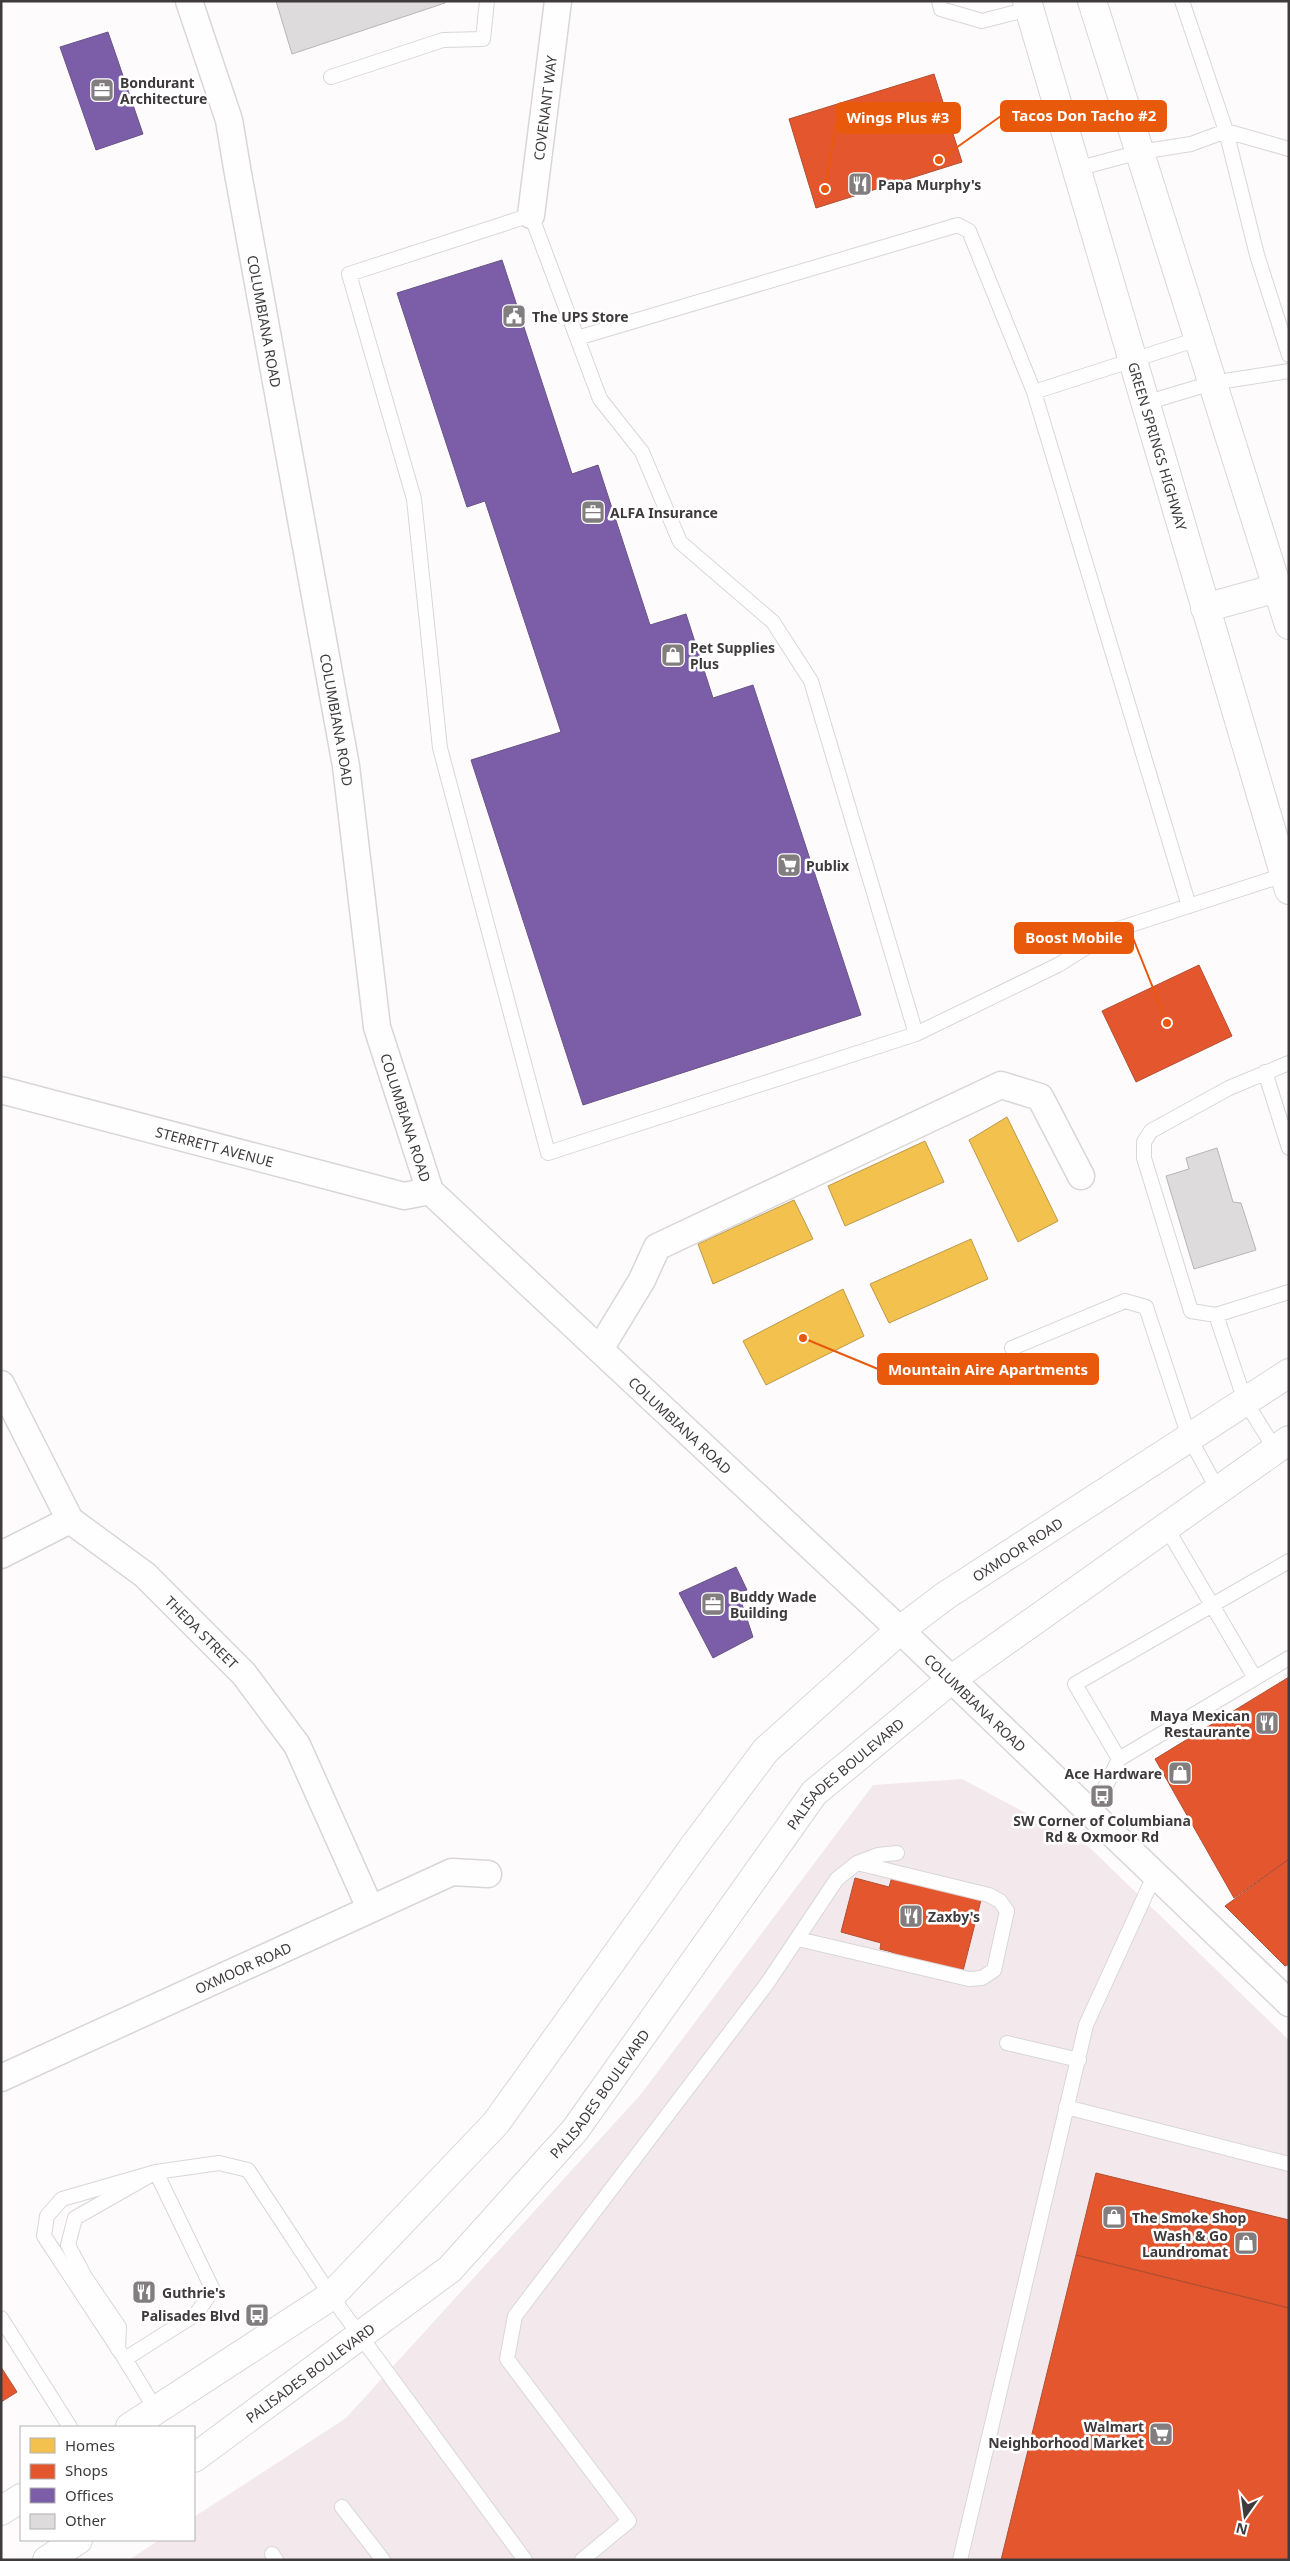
<svg xmlns="http://www.w3.org/2000/svg" width="1290" height="2561" font-family="'Noto Sans',sans-serif">
<style>
.built{fill:#f3e9ec}
.homes{fill:#f2c14e;stroke:#bc9949}
.shops{fill:#e4572e;stroke:#b24f32}
.offices{fill:#7b5ea7;stroke:#695487}
.building{fill:#dedbdc;stroke:#b8b5b6}
.lines{fill:none;stroke-linecap:round;stroke-linejoin:round}
.service-casing{stroke:#d9d6d7;stroke-width:16}
.minor-casing{stroke:#d9d6d7;stroke-width:29}
.secondary-casing{stroke:#d9d6d7;stroke-width:30}
.service{stroke:#fffeff;stroke-width:14}
.minor{stroke:#fffeff;stroke-width:26}
.secondary{stroke:#fffeff;stroke-width:28}
.labels{text-anchor:middle;dominant-baseline:central;stroke-width:5;stroke-linejoin:round;paint-order:stroke}
.poi-label{font-size:14px;font-weight:bold;fill:#3f3b3c;stroke:#fff;text-anchor:start}
.street-label{font-size:14px;fill:#3f3b3c;stroke:#fff}
.leader{fill:none;stroke:#e8590c;stroke-width:2}
.callout-dot{fill:#e8590c;stroke:#fff;stroke-width:2}
.callout{fill:#e8590c;stroke:#e8590c;stroke-width:2}
.callout-label{font-size:15px;text-anchor:middle;font-weight:bold;fill:#fff}
</style>
<rect width="100%" height="100%" fill="#fefbfc"/>
<path class="built" d="M962 1779 1088 1846 1289 2040V2560H129L159 2540H194V2517L346 2418 641 2094 873 1785Z"/>
<path class="homes" d="M1007 1117 1058 1221 1018 1242 969 1140Z
M925 1141 944 1182 845 1226 828 1186Z
M794 1200 813 1239 713 1284 698 1244Z
M971 1239 988 1279 889 1323 870 1284Z
M843 1289 864 1336 766 1385 743 1341Z"/>
<path class="shops" d="M934 74 962 162 816 208 789 119Z
M1199 965 1232 1036 1136 1082 1102 1011Z
M1289 1677V1859L1234 1898 1155 1759Z
M1289 1859V1964L1285 1966 1225 1906Z
M892 1877 981 1900 963 1971 892 1959V1952L880 1949 881 1943 841 1932 855 1878 889 1887Z
M1096 2173 1289 2220V2308L1076 2255Z
M1076 2255 1289 2308V2560H1001Z
M1 2367 17 2392 1 2402Z"/>
<path class="offices" d="M108 32 143 134 96 150 60 47Z
M502 260 572 474 598 465 650 625 686 614 713 698 753 685 861 1015 583 1105 471 760 561 732 485 501 467 507 397 293Z
M736 1567 747 1590 738 1592 753 1637 713 1658 679 1593Z"/>
<path class="building" d="M276 1H445V3L292 54Z
M1217 1148 1233 1202 1241 1203 1256 1250 1194 1269 1166 1176 1189 1169 1186 1158Z"/>
<g class="lines">
<g class="service-casing">
<path id="service" d="M939 1 941 9 982 21 1029 9
M1182 1 1226 131 1289 149
M331 77 443 40 483 39 487 1
M1076 169 1140 152 1191 144 1226 131 1257 255 1289 355
M577 338 958 225 969 231 1034 392 1189 906
M1034 392 1198 339
M1145 403 1212 383 1289 371
M916 1034 548 1153 440 748 414 499 349 274 531 215 600 399 642 452 680 542 773 622 811 681 916 1034 1058 965 1112 931 1284 875
M1265 1072 1289 1148
M1216 1315 1191 1311 1144 1158V1142L1151 1131 1229 1088 1289 1063
M1012 1348 1125 1301 1146 1307 1189 1437 1218 1490
M1275 1449 1245 1401 1216 1315 1289 1292
M1166 1527 1255 1678
M1119 1759 1075 1684 1289 1561
M1092 1814 1119 1759 1289 1658
M798 1939 969 1979 982 1978 994 1970 1007 1911 1000 1901 989 1895 857 1863
M1007 2043 1079 2060
M1066 2107 1289 2164
M1 2318 70 2427
M118 2349 119 2327 85 2277 68 2245 75 2218 156 2172 219 2163 248 2170 331 2296 525 2560
M125 2359 44 2236 47 2216 62 2199 156 2172 213 2290 196 2314 125 2359 156 2410
M342 2507 383 2560
M272 2554 276 2560
M582 2560 629 2521 507 2359 515 2316 766 1985 837 1879 857 1863 878 1855 897 1853
M960 2560 1086 2025 1155 1874"/>
</g>
<g class="minor-casing">
<g id="minor">
<path id="s1" d="M189 1 229 120 237 168 346 766 377 1027 430 1191 900 1630 1289 2003"/>
<path id="s2" d="M531 215 558 1"/>
<path id="s3" d="M1 1090 404 1196 430 1191"/>
<path d="M600 1349 642 1280 657 1247 1001 1085 1040 1097 1081 1176"/>
<path id="s4" d="M1 1384 70 1520 145 1575 244 1674 297 1745 370 1908"/>
<path d="M1 1555 70 1520"/>
<path id="s5" d="M1 2078 452 1872 488 1874"/>
</g>
</g>
<g class="secondary-casing">
<g id="secondary">
<path id="s6" d="M1027 1 1289 890"/>
<path d="M1092 1 1289 625"/>
<path d="M1205 608 1277 588"/>
<path id="s7" d="M130 2427 331 2296 496 2123 694 1846 766 1750 900 1630 945 1596 1289 1373"/>
<path id="s8" d="M194 2458 450 2269 575 2130 814 1793 952 1679 1289 1440"/>
<path d="M1 2511 21 2498"/>
<path d="M47 2560 78 2540"/>
</g>
</g>
<use href="#service" class="service"/>
<use href="#minor" class="minor"/>
<use href="#secondary" class="secondary"/>
</g>
<defs>
<g id="office-square" transform="scale(1.25)"><rect x="-9" y="-9" width="18" height="18" rx="4" fill="#827e7f" stroke="#fff"/><path d="M-6-3h4V-5.5h4V-3h4V5H-6ZM-1-4.5V-3h2v-1.5ZM-6 0V1H6V0Z" fill="#fff"/></g>
<g id="restaurant-square" transform="scale(1.25)"><rect x="-9" y="-9" width="18" height="18" rx="4" fill="#827e7f" stroke="#fff"/><path d="M-5-6h1v4h1v-4h1v4h1v-4h1v5L-1.5 .5V6h-2V.5L-5-1ZM5-6V6H3V1.5H1.5Q1.5-4 5-6Z" fill="#fff"/></g>
<g id="civic-square" transform="scale(1.25)"><rect x="-9" y="-9" width="18" height="18" rx="4" fill="#827e7f" stroke="#fff"/><path d="M-.6-6.5H3V-4.5H.6V-3L4-1V1h2V6H-6V1h2V-1L-.6-3ZM-1.2 2.5V6h2.4V2.5Z" fill="#fff"/></g>
<g id="shop-square" transform="scale(1.25)"><rect x="-9" y="-9" width="18" height="18" rx="4" fill="#827e7f" stroke="#fff"/><path d="M-5-2.5h2.3a2.7 3.5 0 0 1 5.4 0H5L5.5 6h-11ZM-1.5-2.5h3a1.5 2.3 0 0 0-3 0Z" fill="#fff"/></g>
<g id="supermarket-square" transform="scale(1.25)"><rect x="-9" y="-9" width="18" height="18" rx="4" fill="#827e7f" stroke="#fff"/><path d="M-6-5.5h2.5l.6 2H6L4.5 2H-2.5L-4.4-4H-6ZM-1.5 3.2a1.3 1.3 0 1 0 .1 0ZM3 3.2a1.3 1.3 0 1 0 .1 0Z" fill="#fff"/></g>
<g id="bus-square" transform="scale(1.25)"><rect x="-9" y="-9" width="18" height="18" rx="4" fill="#827e7f" stroke="#fff"/><path d="M-5-6H5V4H4V6H2V4H-2V6H-4V4H-5ZM-3.5-4V0h7V-4ZM-3.5 1.2v1.5H-2V1.2ZM2 1.2v1.5H3.5V1.2Z" fill="#fff"/></g>
</defs>
<g fill-rule="evenodd">
<use href="#office-square" x="102" y="90"/>
<use href="#restaurant-square" x="860" y="184"/>
<use href="#civic-square" x="514" y="316"/>
<use href="#office-square" x="593" y="512"/>
<use href="#shop-square" x="673" y="655"/>
<use href="#supermarket-square" x="789" y="865"/>
<use href="#office-square" x="713" y="1604"/>
<use href="#restaurant-square" x="1267" y="1723"/>
<use href="#shop-square" x="1180" y="1773"/>
<use href="#bus-square" x="1102" y="1796"/>
<use href="#restaurant-square" x="911" y="1916"/>
<use href="#shop-square" x="1114" y="2217"/>
<use href="#shop-square" x="1246" y="2243"/>
<use href="#restaurant-square" x="144" y="2292"/>
<use href="#bus-square" x="257" y="2315"/>
<use href="#supermarket-square" x="1161" y="2434"/>
</g>
<g class="labels">
<g class="poi-label">
<text x="120" y="82">Bondurant<tspan x="120" dy="16">Architecture</tspan></text>
<text x="878" y="184">Papa Murphy's</text>
<text x="532" y="316">The UPS Store</text>
<text x="610" y="512">ALFA Insurance</text>
<text x="690" y="647">Pet Supplies<tspan x="690" dy="16">Plus</tspan></text>
<text x="806" y="865">Publix</text>
<text x="730" y="1596">Buddy Wade<tspan x="730" dy="16">Building</tspan></text>
<text x="1250" y="1715" text-anchor="end">Maya Mexican<tspan x="1250" dy="16">Restaurante</tspan></text>
<text x="1162" y="1773" text-anchor="end">Ace Hardware</text>
<text x="1102" y="1820" text-anchor="middle">SW Corner of Columbiana<tspan x="1102" dy="16">Rd &amp; Oxmoor Rd</tspan></text>
<text x="928" y="1916">Zaxby's</text>
<text x="1132" y="2217">The Smoke Shop</text>
<text x="1228" y="2235" text-anchor="end">Wash &amp; Go<tspan x="1228" dy="16">Laundromat</tspan></text>
<text x="162" y="2292">Guthrie's</text>
<text x="240" y="2315" text-anchor="end">Palisades Blvd</text>
<text x="1144" y="2426" text-anchor="end">Walmart<tspan x="1144" dy="16">Neighborhood Market</tspan></text>
</g>
<g class="street-label">
<text stroke="none"><textPath href="#s2" startOffset="108">COVENANT WAY</textPath></text>
<text stroke="none"><textPath href="#s1" startOffset="330">COLUMBIANA ROAD</textPath></text>
<text stroke="none"><textPath href="#s6" startOffset="464">GREEN SPRINGS HIGHWAY</textPath></text>
<text stroke="none"><textPath href="#s1" startOffset="735">COLUMBIANA ROAD</textPath></text>
<text stroke="none"><textPath href="#s1" startOffset="1140">COLUMBIANA ROAD</textPath></text>
<text stroke="none"><textPath href="#s3" startOffset="221">STERRETT AVENUE</textPath></text>
<text stroke="none"><textPath href="#s1" startOffset="1560">COLUMBIANA ROAD</textPath></text>
<text stroke="none"><textPath href="#s7" startOffset="1262">OXMOOR ROAD</textPath></text>
<text stroke="none"><textPath href="#s4" startOffset="326">THEDA STREET</textPath></text>
<text stroke="none"><textPath href="#s1" startOffset="1965">COLUMBIANA ROAD</textPath></text>
<text stroke="none"><textPath href="#s8" startOffset="954">PALISADES BOULEVARD</textPath></text>
<text stroke="none"><textPath href="#s5" startOffset="266">OXMOOR ROAD</textPath></text>
<text stroke="none"><textPath href="#s8" startOffset="549">PALISADES BOULEVARD</textPath></text>
<text stroke="none"><textPath href="#s8" startOffset="144">PALISADES BOULEVARD</textPath></text>
</g>
</g>
<path class="leader" d="M939 160L1001 116M825 189L837 118M1167 1023L1133 938M803 1338L878 1369"/>
<g class="callout-dot">
<circle cx="939" cy="160" r="5"/>
<circle cx="825" cy="189" r="5"/>
<circle cx="1167" cy="1023" r="5"/>
<circle cx="803" cy="1338" r="5"/>
</g>
<g class="callout">
<rect x="1001" y="101" width="165" height="30" rx="5"/>
<rect x="837" y="103" width="123" height="30" rx="5"/>
<rect x="1015" y="923" width="118" height="30" rx="5"/>
<rect x="878" y="1354" width="220" height="30" rx="5"/>
</g>
<g class="callout-label">
<text x="1084" y="121">Tacos Don Tacho #2</text>
<text x="898" y="123">Wings Plus #3</text>
<text x="1074" y="943">Boost Mobile</text>
<text x="988" y="1375">Mountain Aire Apartments</text>
</g>
<rect width="1290" height="2561" fill="none" stroke="#3f3b3c" stroke-width="5"/>
<rect x="20" y="2426" width="175" height="115" fill="#ffffff" stroke="#b2b1b1"/>
<rect x="30" y="2438" width="25" height="15" fill="#f2c14e" stroke="#b2b1b1"/>
<text x="65" y="2451" font-size="15" fill="#3f3b3c">Homes</text>
<rect x="30" y="2464" width="25" height="15" fill="#e4572e" stroke="#b2b1b1"/>
<text x="65" y="2476" font-size="15" fill="#3f3b3c">Shops</text>
<rect x="30" y="2488" width="25" height="15" fill="#7b5ea7" stroke="#b2b1b1"/>
<text x="65" y="2501" font-size="15" fill="#3f3b3c">Offices</text>
<rect x="30" y="2514" width="25" height="15" fill="#dedbdc" stroke="#b2b1b1"/>
<text x="65" y="2526" font-size="15" fill="#3f3b3c">Other</text>
<g transform="translate(1245 2516) rotate(194)" stroke="#ffffff" stroke-width="4" paint-order="stroke">
<path d="M0-4L9 19L0 12L-9 19Z" fill="#3f3b3c"/>
<text y="-8" font-size="14" font-weight="bold" text-anchor="middle" fill="#3f3b3c">N</text>
</g>
</svg>
